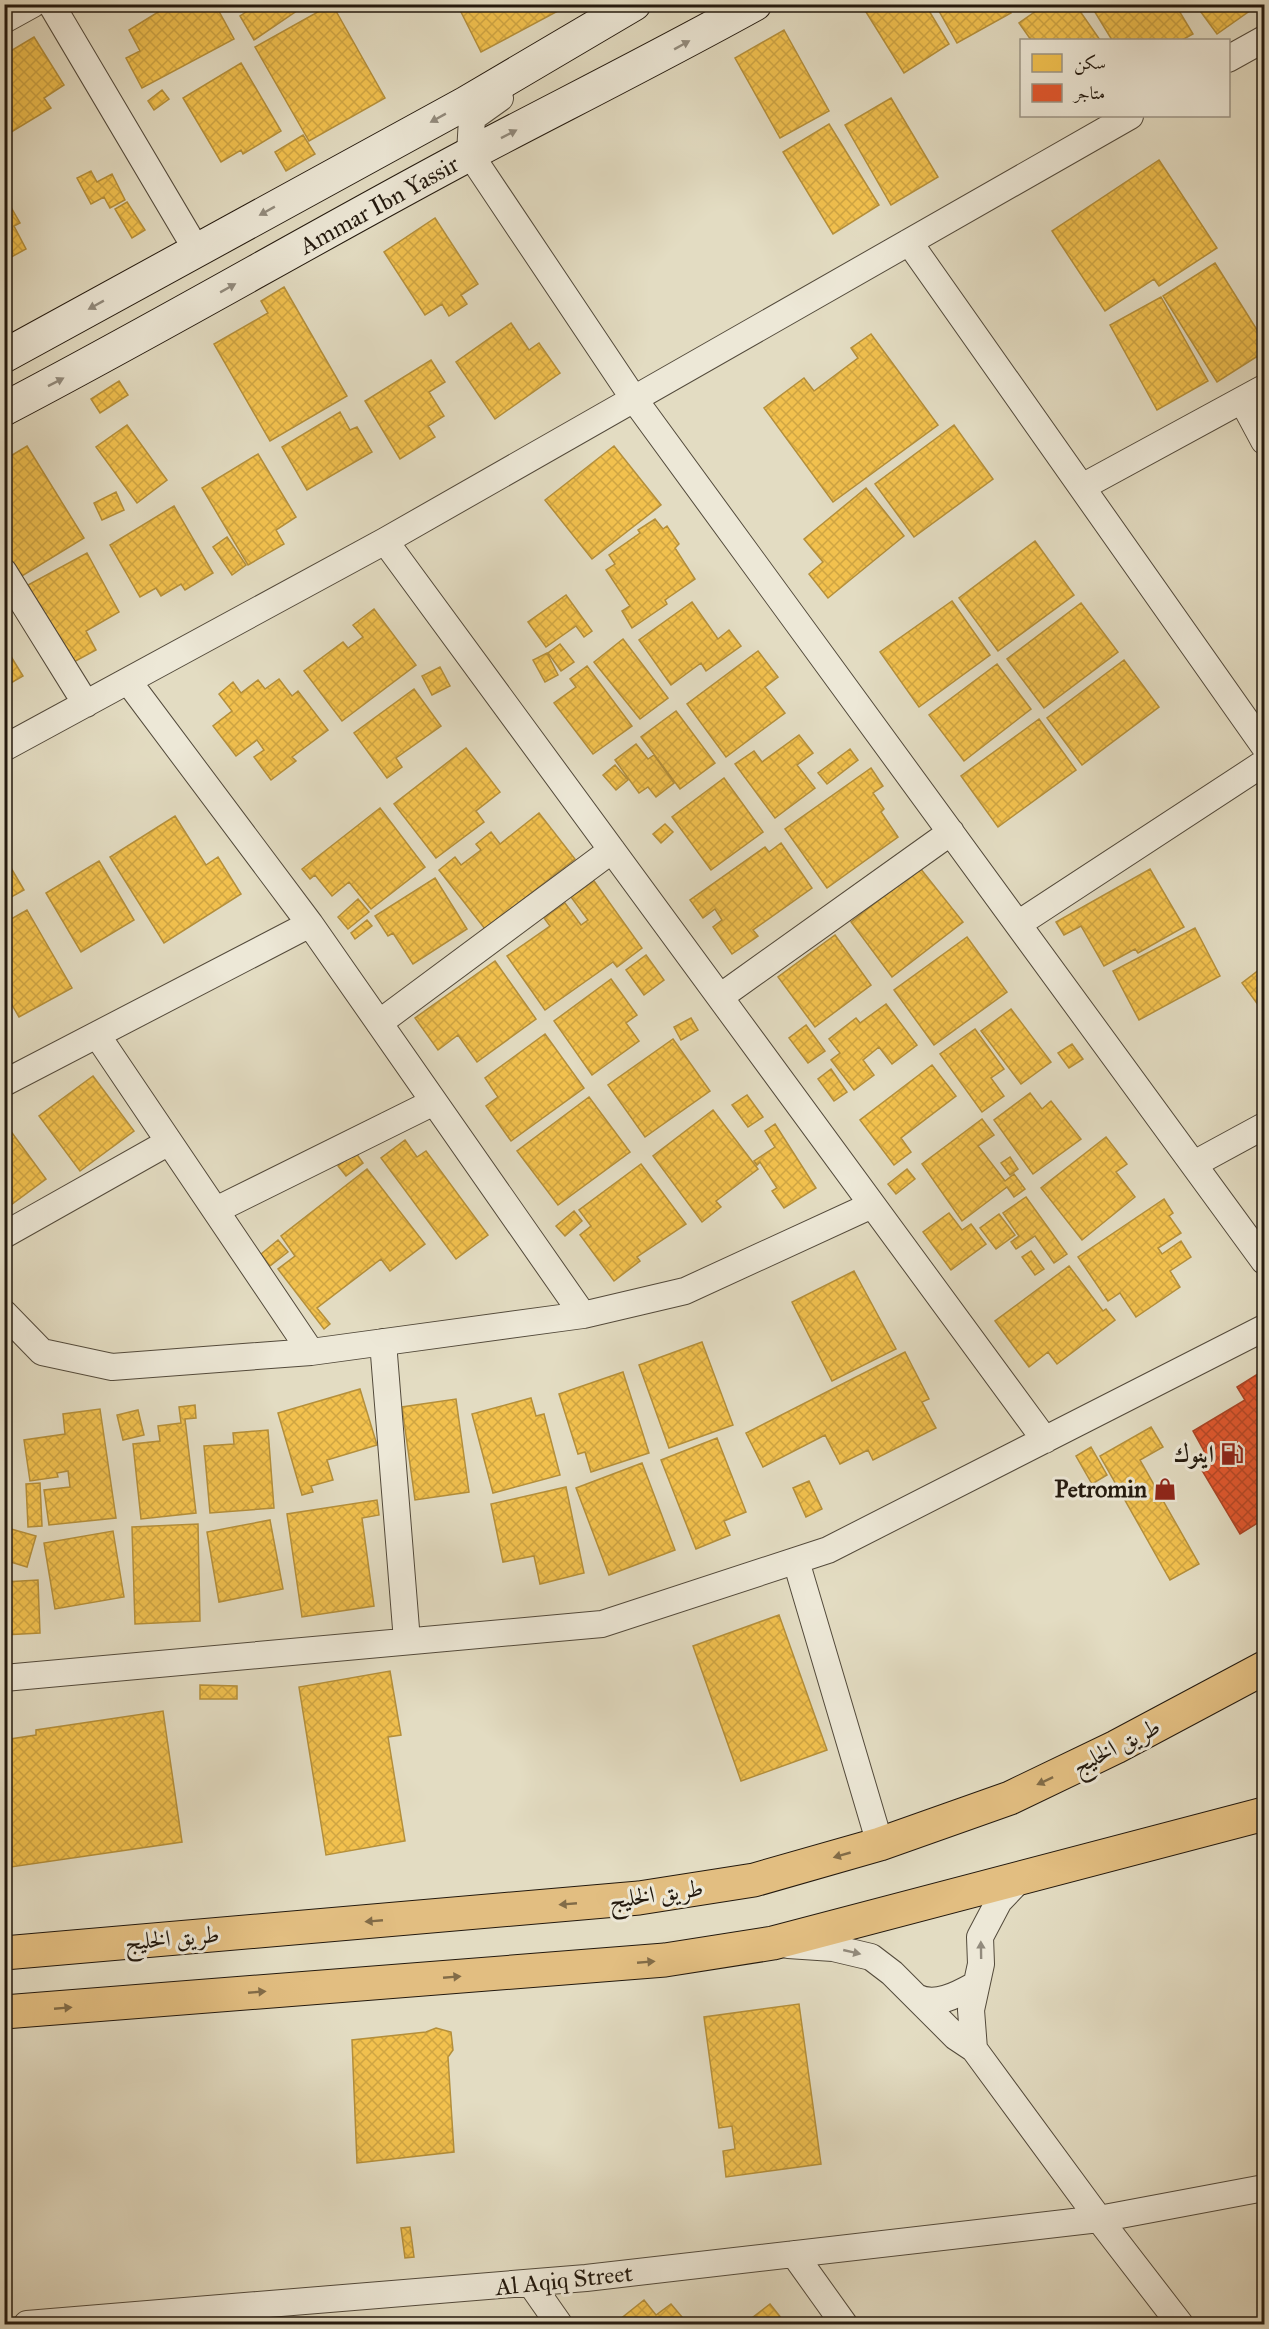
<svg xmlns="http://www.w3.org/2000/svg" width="1269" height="2329" font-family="'IM FELL Great Primer',Amiri,serif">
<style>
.homes{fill:url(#homes-cross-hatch);stroke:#b48f3b;stroke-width:1.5}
.shops{fill:url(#shops-cross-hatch);stroke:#aa4424;stroke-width:1.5}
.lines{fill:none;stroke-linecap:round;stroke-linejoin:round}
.street-casing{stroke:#534a3b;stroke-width:28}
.secondary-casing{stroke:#23190e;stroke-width:35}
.primary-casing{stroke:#23190e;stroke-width:35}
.street{stroke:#ede8d7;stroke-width:26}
.secondary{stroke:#ede8d7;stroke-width:33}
.primary{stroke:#e2be81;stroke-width:33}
.oneway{fill:#928b7d}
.oneway2{fill:#826c48}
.labels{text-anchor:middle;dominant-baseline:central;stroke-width:6;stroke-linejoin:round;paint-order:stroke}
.street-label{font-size:24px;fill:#23190e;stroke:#ede8d7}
.poi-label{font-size:24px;font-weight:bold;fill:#23190e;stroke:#ede8d7;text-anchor:end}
</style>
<defs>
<pattern id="homes-cross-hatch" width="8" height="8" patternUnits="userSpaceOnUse" patternTransform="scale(1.5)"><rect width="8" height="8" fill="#f2c14e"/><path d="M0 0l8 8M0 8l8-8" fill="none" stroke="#cfa543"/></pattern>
<pattern id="shops-cross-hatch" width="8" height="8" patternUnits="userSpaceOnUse" patternTransform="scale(1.5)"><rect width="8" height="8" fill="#e4572e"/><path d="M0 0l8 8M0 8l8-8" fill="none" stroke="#b84726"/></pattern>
</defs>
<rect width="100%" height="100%" fill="#e3dcc2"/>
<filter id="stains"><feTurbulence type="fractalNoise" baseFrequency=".00333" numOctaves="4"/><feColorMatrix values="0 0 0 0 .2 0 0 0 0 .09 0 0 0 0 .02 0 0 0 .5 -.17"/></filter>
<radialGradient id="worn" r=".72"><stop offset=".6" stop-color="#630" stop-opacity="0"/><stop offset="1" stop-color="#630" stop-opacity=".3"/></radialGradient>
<path class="homes" d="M171 4H215L234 39 142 88 126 58 140 51 129 30Z
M258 4H307L254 40 240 16Z
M332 4 385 98 309 141 255 47Z
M457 4H554L558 11 481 52Z
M861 4H925L949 44 904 73Z
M935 4H1006L1011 13 957 43Z
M1046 4H1075L1100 40H1031L1019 23Z
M1090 4H1175L1193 34 1182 40H1112Z
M1195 4H1258V5L1217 34Z
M784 30 829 111 780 138 735 58Z
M34 37 64 85 44 98 51 108 8 134 4 128V55Z
M241 63 281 131 243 154 241 150 221 162 183 98Z
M162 90 169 99 154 110 148 101Z
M891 98 938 177 891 205 845 125Z
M829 124 879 205 833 234 783 152Z
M303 135 315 154 286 171 275 152Z
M1159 160 1217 248 1159 286 1154 279 1105 311 1052 231Z
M91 171 97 182 112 174 125 200 110 208 104 197 91 204 77 178Z
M4 195 20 223 14 226 26 249 4 261Z
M127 202 145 230 132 238 115 209Z
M435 218 478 284 461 295 467 304 449 316 442 304 425 315 384 252Z
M1215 263 1264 341V352L1217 382 1163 296Z
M284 287 347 396 270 441 214 344 268 313 261 301Z
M1161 297 1208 381 1157 410 1110 325Z
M511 323 529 350 539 343 560 373 495 419 456 362Z
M871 334 938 425 833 502 764 408 804 378 814 391 858 358 851 348Z
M431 360 445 382 429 392 444 416 428 426 435 437 400 459 365 401Z
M119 381 128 395 100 413 91 399Z
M340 412 350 430 357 427 372 452 307 490 282 447Z
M127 425 167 480 137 503 96 447Z
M954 425 993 479 914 537 875 484Z
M27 446 84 538 17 579 4 560V460Z
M614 446 661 505 592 559 545 500Z
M258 454 296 517 276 530 284 544 248 565 202 488Z
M866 488 904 536 828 598 809 574 823 562 804 539Z
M116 492 124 510 102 520 94 503Z
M174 506 213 573 185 590 181 584 161 596 156 588 140 597 110 545Z
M655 519 663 529 667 526 679 544 675 548 695 579 665 600 667 604 632 628 622 611 630 606 606 570 615 564 609 555 640 533 638 530Z
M227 537 246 565 232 575 213 547Z
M1035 541 1074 595 998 651 959 598Z
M87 553 119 612 86 631 96 650 72 663 28 585Z
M566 595 592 631 584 637 576 626 546 647 528 622Z
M952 601 990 655 919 707 880 652Z
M692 602 718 639 729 630 741 646 706 671 701 663 671 685 639 640Z
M1081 603 1118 652 1044 708 1007 659Z
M374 609 416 665 342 721 304 671 343 642 348 648 363 637 353 625Z
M623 639 668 698 640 719 594 662Z
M560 644 574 662 561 671 548 653Z
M4 645 23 676 4 687Z
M758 651 778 677 765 687 785 713 726 757 687 704Z
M547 653 558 675 545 682 533 660Z
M1124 660 1159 707 1082 765 1047 718Z
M997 664 1031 709 964 761 929 715Z
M587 666 632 726 593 754 554 703 576 687 570 679Z
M440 667 450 686 432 695 422 676Z
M279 679 292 696 298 691 328 730 292 757 296 761 271 780 254 757 264 750 257 740 236 756 213 726 232 711 219 694 233 682 241 693 258 680 265 689Z
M414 689 441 726 396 758 402 767 387 778 354 733Z
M676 711 715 763 680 789 641 737Z
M1039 719 1076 770 998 827 961 776Z
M799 735 813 753 797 765 815 788 775 818 735 764 754 751 762 762Z
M636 744 648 759 654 755 674 783 656 797 648 787 639 793 615 760Z
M466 748 500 792 476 811 484 822 436 858 394 804Z
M850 749 858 760 827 784 818 773Z
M615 765 628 780 616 790 603 775Z
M871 768 883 786 873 793 884 809 881 812 898 837 827 888 785 829Z
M724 778 763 832 711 870 672 817Z
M380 808 425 867 371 909 349 882 332 896 315 875 310 879 302 869Z
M539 813 575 859 485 929 439 870 455 857 461 865 481 850 476 844 491 832 500 844Z
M175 816 206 865 218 857 241 894 164 943 110 857Z
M665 824 673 832 661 843 653 834Z
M781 843 812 888 753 930 758 936 732 954 713 927 722 920 715 909 703 918 690 900 765 847 769 852Z
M4 856 24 890 4 901Z
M99 861 134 920 81 952 46 893Z
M920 868 963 922 892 977 851 922Z
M1150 869 1184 927 1138 953 1135 949 1104 966 1081 926 1064 935 1056 922Z
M435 878 467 929 413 964 393 933 388 936 375 916Z
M594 881 642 948 617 967 613 962 545 1010 507 956 550 926 544 918 565 903 581 925 588 920 571 897Z
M358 899 369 912 348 929 338 917Z
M27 910 72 988 19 1017 4 991V923Z
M367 920 372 926 355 939 351 933Z
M1195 928 1220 976 1139 1020 1113 971Z
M835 935 871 985 815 1027 778 977Z
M967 937 1007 992 934 1045 894 990Z
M646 955 664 980 644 995 626 970Z
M495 961 536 1019 477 1062 458 1035 438 1050 415 1018Z
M1264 966V1013L1242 983Z
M611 979 637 1015 626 1023 639 1041 592 1075 554 1021Z
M886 1004 917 1045 892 1064 879 1047 863 1060 874 1075 854 1090 831 1060 840 1053 829 1039 856 1018 860 1023Z
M1011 1009 1051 1062 1021 1084 981 1031Z
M691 1018 698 1030 681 1040 674 1027Z
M806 1025 825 1051 808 1063 789 1038Z
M975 1029 1004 1069 991 1078 1004 1096 982 1112 940 1054Z
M545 1034 584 1088 511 1141 486 1106 498 1097 485 1078Z
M673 1039 710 1091 645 1137 608 1085Z
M1072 1044 1083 1059 1069 1068 1058 1053Z
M932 1065 956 1096 901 1138 911 1152 894 1165 860 1120Z
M831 1069 847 1092 834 1101 818 1079Z
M93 1076 134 1131 80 1171 39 1116Z
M1030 1093 1042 1109 1051 1101 1081 1139 1033 1174 994 1120Z
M747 1095 763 1117 748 1127 732 1105Z
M589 1097 630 1152 558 1205 517 1151Z
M713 1110 758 1169 716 1201 721 1207 702 1222 653 1156Z
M982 1119 994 1135 978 1146 1005 1181 1014 1174 1025 1189 1014 1197 1007 1187 962 1221 922 1164Z
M775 1124 816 1188 784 1208 772 1191 777 1188 760 1162 757 1165 754 1161 775 1147 765 1131Z
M7 1126 46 1179 4 1210V1127Z
M1106 1137 1127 1164 1116 1172 1135 1197 1082 1240 1041 1188Z
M405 1140 417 1157 426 1151 488 1235 456 1259 381 1158Z
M356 1153 363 1163 346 1176 338 1166Z
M1010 1157 1018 1169 1010 1175 1001 1163Z
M641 1164 686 1224 637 1257 640 1261 614 1281 580 1235 591 1226 579 1210Z
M367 1169 425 1244 390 1271 381 1259 317 1308 330 1324 324 1329 278 1269 295 1256 281 1236Z
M907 1169 915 1179 896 1194 888 1184Z
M1026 1197 1067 1254 1054 1263 1035 1236 1016 1249 1011 1242 1019 1236 1003 1213Z
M1164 1199 1173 1213 1169 1216 1181 1233 1158 1248 1162 1254 1181 1241 1191 1257 1170 1271 1180 1287 1136 1317 1120 1293 1108 1301 1078 1257Z
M574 1211 582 1221 565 1236 556 1226Z
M949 1213 962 1230 971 1224 986 1244 951 1270 923 1232Z
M999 1214 1015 1235 996 1249 980 1228Z
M278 1240 288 1252 270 1266 261 1254Z
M1031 1251 1044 1269 1035 1275 1022 1257Z
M1069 1266 1103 1311 1106 1309 1115 1320 1057 1364 1048 1352 1029 1367 995 1321Z
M854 1271 896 1349 832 1381 792 1302Z
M702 1342 733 1425 669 1448 639 1365Z
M905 1352 929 1399 922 1402 936 1428 873 1460 868 1450 840 1464 825 1435 763 1467 746 1433Z
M623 1372 649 1453 591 1472 585 1452 578 1454 559 1394Z
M360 1389 377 1445 327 1460 333 1480 311 1486 313 1492 302 1495 278 1413Z
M531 1398 536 1416 544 1414 560 1475 493 1493 472 1414Z
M456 1399 469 1492 415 1500 402 1407Z
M195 1405 196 1418 185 1419 196 1513 141 1519 133 1444 160 1441 158 1426 181 1423 179 1407Z
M100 1409 116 1518 49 1525 44 1490 70 1487 68 1471 57 1473 58 1477 30 1481 24 1440 65 1434 63 1414Z
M138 1410 144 1435 123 1440 117 1415Z
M1151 1427 1163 1447 1140 1460 1199 1564 1170 1580 1100 1456Z
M268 1430 274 1508 210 1513 204 1446 234 1444 233 1433Z
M717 1438 746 1512 724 1521 730 1535 696 1549 661 1460Z
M1091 1447 1107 1475 1092 1484 1076 1456Z
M642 1463 675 1550 609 1575 576 1488Z
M809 1481 822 1509 806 1517 793 1488Z
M40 1483 42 1526 28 1527 26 1484Z
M566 1487 584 1573 540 1584 534 1556 503 1562 491 1504Z
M377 1500 379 1515 362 1518 374 1606 302 1617 287 1514Z
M270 1520 283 1589 219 1602 207 1532Z
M198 1524 200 1621 135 1624 132 1527Z
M4 1527 36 1536 27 1567 4 1560Z
M113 1531 124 1597 55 1609 44 1543Z
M38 1580 40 1633 4 1635V1582Z
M779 1615 827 1750 741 1781 693 1646Z
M390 1671 401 1735 388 1737 405 1841 326 1855 299 1687Z
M200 1685 237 1686V1699H200Z
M163 1711 182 1842 4 1868V1740L36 1735V1730Z
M799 2004 821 2164 726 2177 723 2151 735 2149 732 2126 719 2128 704 2017Z
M436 2028 451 2032 453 2050 448 2057 454 2152 357 2163 352 2040 426 2032Z
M410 2227 414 2257 405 2258 401 2228Z
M644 2300 656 2315 671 2304 688 2324H614Z
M770 2304 786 2324H744Z"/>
<path class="shops" d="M1264 1370V1519L1240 1534 1194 1457 1204 1451 1193 1431 1245 1400 1237 1387Z"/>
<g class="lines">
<g class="street-casing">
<path id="street" d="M51 4 196 249
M4 20 33 4
M1228 59 1264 39
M500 98 472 118 470 154 634 399 1264 1261
M909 242 1264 746
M1242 400 1264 441
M1082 487 1264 388
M385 541 1045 1440
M4 572 86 704
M128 681 310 924 583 1315
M4 748 385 541 1130 116
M1018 924 1264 763
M720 997 951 832
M379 1023 612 850
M97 1035 311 1352
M4 1083 310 924
M1194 1164 1264 1126
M216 1210 434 1102
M4 1235 169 1142
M4 1313 42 1352 112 1367 311 1352 583 1315 685 1291 872 1205
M383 1342 407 1641
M796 1561 880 1844
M4 1678 602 1624 828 1550 1264 1328
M788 1945 833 1948 871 1957 892 1973 956 2037 974 2049 1099 2219 1180 2324
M916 1997C935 2007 957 1995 975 1985
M974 2049 971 2010 981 1964 980 1937 999 1901 1021 1878
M794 2254 844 2324
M531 2284 559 2324
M27 2324 586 2278 1099 2219 1264 2188"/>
</g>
<g class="secondary-casing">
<path id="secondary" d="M4 356 466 103 634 4
M4 409C161 327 314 237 470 154 565 104 661 56 755 4"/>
</g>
<g class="primary-casing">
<path id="primary" d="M4 1953 639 1898 754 1880 880 1844 1010 1798 1116 1747 1264 1668
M4 2012 665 1960 773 1943 1264 1814"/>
</g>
<use href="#street" class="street"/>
<use href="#secondary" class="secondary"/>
<use href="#primary" class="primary"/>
</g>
<defs><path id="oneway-solid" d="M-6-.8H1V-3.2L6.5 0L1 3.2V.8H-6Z" transform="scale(1.5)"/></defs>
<g class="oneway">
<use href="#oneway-solid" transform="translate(682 45) rotate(-29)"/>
<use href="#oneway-solid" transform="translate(438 118) rotate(151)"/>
<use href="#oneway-solid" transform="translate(509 134) rotate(-27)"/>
<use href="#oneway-solid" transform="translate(267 211) rotate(151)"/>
<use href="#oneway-solid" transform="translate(228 288) rotate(-29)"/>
<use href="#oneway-solid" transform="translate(96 305) rotate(151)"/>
<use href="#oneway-solid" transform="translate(56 382) rotate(-27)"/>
<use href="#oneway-solid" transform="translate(981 1950) rotate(-91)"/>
<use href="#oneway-solid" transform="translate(852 1952) rotate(13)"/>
</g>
<g class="oneway2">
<use href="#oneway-solid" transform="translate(1045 1781) rotate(155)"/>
<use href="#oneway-solid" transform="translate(842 1855) rotate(164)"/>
<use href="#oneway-solid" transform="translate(568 1904) rotate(175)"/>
<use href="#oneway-solid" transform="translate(374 1921) rotate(175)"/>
<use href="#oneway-solid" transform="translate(646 1962) rotate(-5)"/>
<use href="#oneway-solid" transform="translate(452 1977) rotate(-5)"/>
<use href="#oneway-solid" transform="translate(257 1992) rotate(-5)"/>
<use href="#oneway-solid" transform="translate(63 2008) rotate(-5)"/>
</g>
<defs>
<g id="fuel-bare" transform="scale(1.8)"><path d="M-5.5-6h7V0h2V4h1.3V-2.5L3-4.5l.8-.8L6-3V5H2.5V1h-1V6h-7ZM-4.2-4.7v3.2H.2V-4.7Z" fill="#8f2418" stroke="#ede8d7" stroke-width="2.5" paint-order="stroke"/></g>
<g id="shop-bare" transform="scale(1.8)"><path d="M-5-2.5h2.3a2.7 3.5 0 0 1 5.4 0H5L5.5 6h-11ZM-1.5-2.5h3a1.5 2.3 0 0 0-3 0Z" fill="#8f2418" stroke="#ede8d7" stroke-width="2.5" paint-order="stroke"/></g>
</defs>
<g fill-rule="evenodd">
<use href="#fuel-bare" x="1232" y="1454"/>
<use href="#shop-bare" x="1165" y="1489"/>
</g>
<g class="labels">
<g class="street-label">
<text transform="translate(379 205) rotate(-29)">Ammar Ibn Yassir</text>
<text transform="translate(1116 1746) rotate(-27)">طريق الخليج</text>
<text transform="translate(656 1894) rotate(-8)">طريق الخليج</text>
<text transform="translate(172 1938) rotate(-5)">طريق الخليج</text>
<text transform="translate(564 2280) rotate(-6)">Al Aqiq Street</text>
</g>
<g class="poi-label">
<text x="1214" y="1454">اينوك</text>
<text x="1147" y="1489">Petromin</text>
</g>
</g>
<rect width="1269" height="2329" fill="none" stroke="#e3dcc2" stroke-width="24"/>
<rect x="6" y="6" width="1257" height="2317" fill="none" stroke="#23190e" stroke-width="3"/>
<rect x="12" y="12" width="1245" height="2305" fill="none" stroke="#23190e" stroke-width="1.5"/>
<rect x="1020" y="39" width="210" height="78" fill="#ede8d7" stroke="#9c9587" stroke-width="1.5"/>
<rect x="1032" y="54" width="30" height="18" fill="#f2c14e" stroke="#9c9587" stroke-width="1.5"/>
<text x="1074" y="69" font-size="18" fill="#23190e">سكن</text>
<rect x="1032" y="84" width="30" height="18" fill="#e4572e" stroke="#9c9587" stroke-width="1.5"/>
<text x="1074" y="99" font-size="18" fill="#23190e">متاجر</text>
<rect width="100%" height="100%" filter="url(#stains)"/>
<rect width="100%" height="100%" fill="url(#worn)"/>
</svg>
